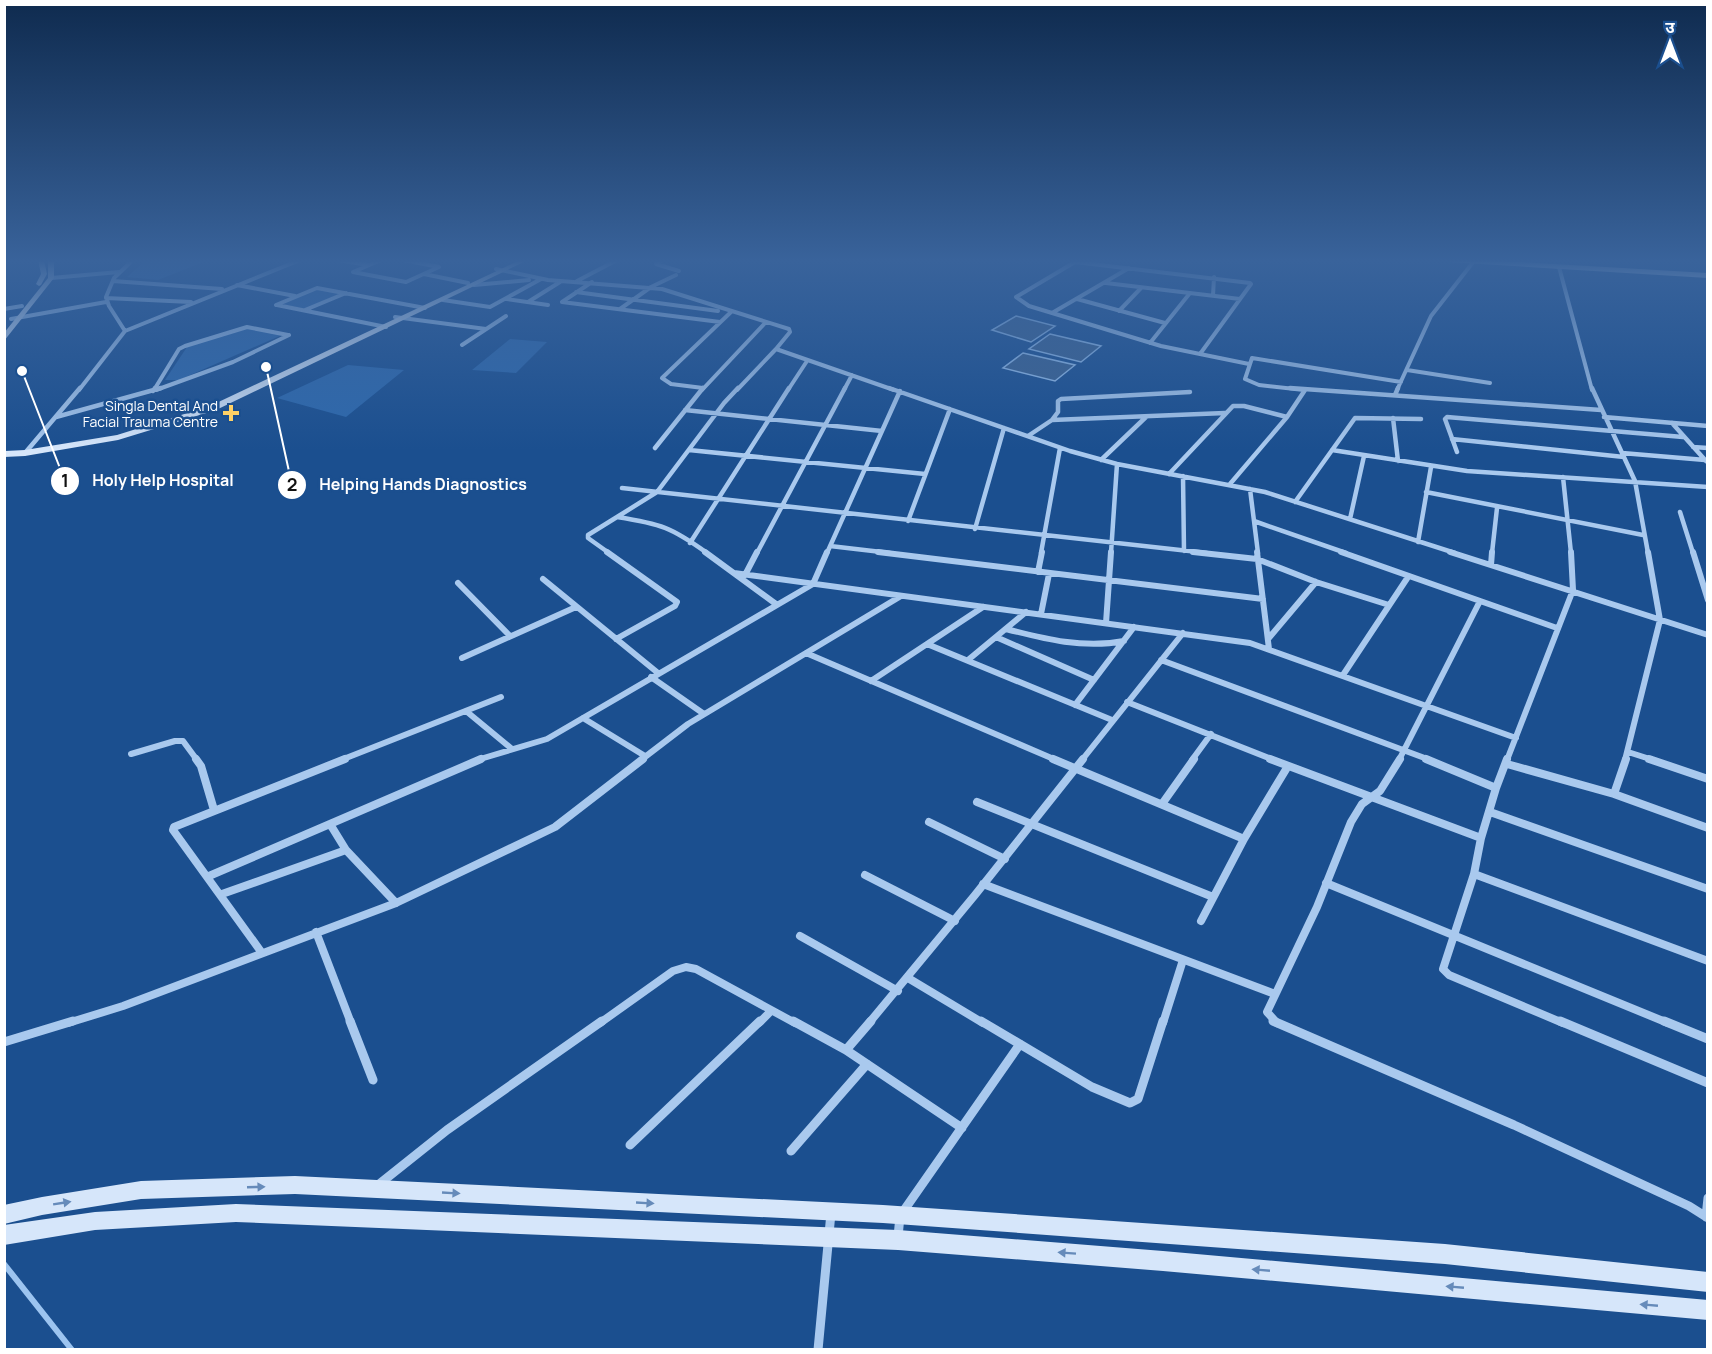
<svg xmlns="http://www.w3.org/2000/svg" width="1712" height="1354" font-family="Manrope,'Noto Sans Devanagari',sans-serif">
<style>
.green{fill:#2e69ad}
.water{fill:#3c6290;stroke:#9cc4f0;stroke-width:1.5}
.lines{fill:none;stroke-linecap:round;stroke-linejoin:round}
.stream{stroke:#9cc4f0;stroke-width:6}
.street-far4{stroke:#a9c9ee;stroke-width:4}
.street-far3{stroke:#a9c9ee;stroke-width:4.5}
.street-far2{stroke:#a9c9ee;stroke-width:6}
.street-far1{stroke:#a9c9ee;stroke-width:8}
.street{stroke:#a9c9ee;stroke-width:9}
.secondary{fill:#d6e6fa;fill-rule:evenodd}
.primary{fill:#f0f6ff;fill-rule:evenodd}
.oneway{fill:#668bba}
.poi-dot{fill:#ffd166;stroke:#1b4f8f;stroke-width:2}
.labels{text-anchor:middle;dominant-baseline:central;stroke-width:5;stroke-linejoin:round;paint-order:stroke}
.far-poi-label{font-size:14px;fill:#fff;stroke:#1b4f8f;text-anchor:end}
.leader{fill:none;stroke:#fff;stroke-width:2}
.callout-dot{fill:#fff;stroke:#1b4f8f;stroke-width:2}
.mark-label{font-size:18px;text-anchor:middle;font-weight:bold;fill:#111}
.callout-label{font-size:16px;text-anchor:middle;font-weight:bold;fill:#fff;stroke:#1b4f8f;stroke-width:5;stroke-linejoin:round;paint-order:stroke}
</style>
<rect width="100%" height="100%" fill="#1b4f8f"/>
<path class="green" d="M146 260H199L206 261 158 280 127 277Z
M316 289 340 294 306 309 281 304Z
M246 328 282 335 179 380H165L187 347Z
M510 339 547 342 516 373 472 370Z
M348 365 404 370 346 417 277 398Z"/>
<path class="water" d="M1016 316 1055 326 1031 342 992 330Z
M1050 334 1101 346 1081 362 1029 349Z
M1023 353 1075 365 1055 381 1003 368Z"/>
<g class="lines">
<path class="stream" d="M4 1264 72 1350"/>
<path class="street-far4" d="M338 260 368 265
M381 260 353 272 406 282 439 267 404 260
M663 260 656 264 679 271
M1075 262 1250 283 1251 284 1200 354 1161 346 1029 306 1016 297Z
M1559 267 1592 390
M496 269 548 280 662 289 789 329 790 332 776 349 894 390
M424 274 468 283
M51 278 119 272
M113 281 222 289
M577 281 617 260
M1106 283 1240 299
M237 285 295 296
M474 285 529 280
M576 292 718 311
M1213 296 1214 277
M106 298 191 302
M507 299 548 305
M1077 299 1165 323
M443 300 490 307 541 279
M528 302 560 282
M562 302 720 322
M562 302 592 282
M276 305 317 288 425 308
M277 305 386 327
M4 309 22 306
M620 309 651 287 676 275
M305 310 346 293
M1119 311 1141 288
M1052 313 1129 268
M395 317 486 329
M11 319 106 302
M125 331 300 260
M1150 343 1190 293
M462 345 506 316
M1200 354 1249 364
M1407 370 1490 383
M703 388 671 384 662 378 731 312
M79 390 125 331 109 306 106 297 114 278 133 260
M154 390 179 349 185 346 247 327 288 335
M156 390 233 362 289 335
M702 390 766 322
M737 390 776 349
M788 390 807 361
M844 390 852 375
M1304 390 1259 385 1245 379 1252 358 1401 382
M1397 390 1431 316 1474 261"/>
<path class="street-far3" d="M889 388 1070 451 1117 464 1265 492 1455 553
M1290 388 1601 410
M1592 388 1635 481 1648 553
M153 391 155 388
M1395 395 1398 388
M685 410 882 431
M56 417 161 388
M1604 417 1708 426
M1393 418 1398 461
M1052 420 1058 412V401L1061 399 1190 392
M1672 423 1706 461
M1028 436 1052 420 1225 413
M1452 439 1624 457
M1693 447 1708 448
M655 448 703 388
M689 450 925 474
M1332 450 1467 471 1708 487
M1457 452 1445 419 1447 417 1683 437
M25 453 80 388
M1622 453 1705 460
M1101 460 1146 417
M1169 474 1233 406H1244L1287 417
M1183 476 1184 551
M1563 477 1571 553
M1230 484 1287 417 1305 390
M622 488 1207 553
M1250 489 1258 553
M1426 492 1643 535
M1295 502 1355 418 1421 419
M1680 512 1693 553
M1350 519 1364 456
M908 521 950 409
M1254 521 1346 553
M975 529 1004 428
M1418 542 1431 467
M690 543 789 388
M830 546 890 553
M609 553 588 538V535L617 517
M707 553C671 527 661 524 617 517L657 492 724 403 738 388
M757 553 845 388
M827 553 900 391
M1041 553 1060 448
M1111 553 1117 464
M1492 553 1497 508"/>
<path class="street-far2" d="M607 552 677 602 675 606 616 639
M705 552 776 604
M878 552 1263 599
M1193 552 1257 559 1316 582 1389 605
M1257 552 1269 649
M1341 552 1557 628
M1450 552 1708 635
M1693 552 1708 600
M1491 565 1492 552
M1038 572 1042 552
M734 573 1250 643 1516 738
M745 575 757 552
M543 579 658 673
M458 583 510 636
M1041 614 1049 574
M1106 623 1111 552
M1006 629C1045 639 1084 649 1124 641
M996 637 1094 680
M1268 639 1316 582
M927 644 1112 720
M806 653 1056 760
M462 658 576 607
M968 660 1026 612
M1161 660 1430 760
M1343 675 1408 577
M651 677 704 714
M871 681 983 607
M1127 702 1274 760
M1075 705 1134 627
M466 711 512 749
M583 718 645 756
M1628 752 1653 760
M131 754 175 741H183L197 760
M341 760 501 697
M477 760 547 739 813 584 827 552
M641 760 688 724 901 596
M1082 760 1183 633
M1192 760 1211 734
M1399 760 1480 601
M1507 760 1573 590 1571 552
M1625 760 1660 620 1648 552"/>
<path class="street-far1" d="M196 759 201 766 214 810
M1053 759 1244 839
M1270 759 1481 838
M1426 759 1496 788
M1507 759 1496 788 1481 838 1474 874 1443 969 1449 975 1563 1023
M1649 759 1708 779
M1507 764 1614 794 1708 828
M1614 794 1626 759
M977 802 1213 897
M1162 804 1194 759
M1490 812 1708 889
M929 822 1005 859
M330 824 346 850 396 903
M1474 874 1708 961
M865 875 955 921
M209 876 481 759
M1326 883 1668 1023
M983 884 1275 994
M222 894 346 850
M1201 921 1244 839 1288 766
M316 932 351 1023
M800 936 898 991
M262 953 173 830 174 827 345 759
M908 978 983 1023
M68 1023 123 1006 396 903 555 827 643 759
M600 1023 673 971 686 967 696 969 795 1023
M759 1023 771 1011
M869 1023 975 895 1083 759
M1163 1023 1183 960
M1277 1023 1267 1012 1317 907 1351 822 1362 804 1380 791 1400 759"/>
<path class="street" d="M350 1021 373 1080
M793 1021 846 1050 962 1128
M981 1021 1092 1087 1130 1103 1138 1099 1163 1021
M1273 1021 1514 1125 1689 1206 1708 1218
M1560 1021 1708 1083
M1664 1021 1708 1039
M4 1042 73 1021
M846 1050 871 1021
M630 1145 760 1021
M791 1151 867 1064
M378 1185 447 1130 602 1021
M1706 1217 1708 1198
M898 1237 900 1216 1020 1044
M818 1350 831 1213"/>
<path class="secondary" d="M38 260H44L47 274 41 285 39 286 36 284 41 274Z
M48 260H54V278L4 341V333L48 278Z
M520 260H528L216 410 118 440 25 456 4 457 5 451 25 450 117 435 210 406Z
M295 1176 883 1205 1445 1244 1708 1272V1292L1445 1264 883 1223 295 1194 141 1199 42 1215 4 1224V1205L42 1197 141 1181Z
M236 1204 898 1230 1163 1251 1708 1300V1320L1163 1271 898 1250 236 1222 95 1230 4 1245V1225L95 1212Z"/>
<path class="primary" d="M1445 260H1488L1708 273V278L1449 262Z"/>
</g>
<defs><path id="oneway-solid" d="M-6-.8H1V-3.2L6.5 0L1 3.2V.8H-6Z" transform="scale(1.5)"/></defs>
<g class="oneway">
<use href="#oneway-solid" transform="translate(256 1187) rotate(-2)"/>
<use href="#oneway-solid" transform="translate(451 1193) rotate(3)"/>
<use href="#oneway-solid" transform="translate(62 1203) rotate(-9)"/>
<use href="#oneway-solid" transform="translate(645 1203) rotate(3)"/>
<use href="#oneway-solid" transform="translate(1067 1253) rotate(-176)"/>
<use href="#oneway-solid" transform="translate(1261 1270) rotate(-175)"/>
<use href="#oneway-solid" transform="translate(1455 1287) rotate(-175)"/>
<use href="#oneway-solid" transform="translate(1649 1305) rotate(-175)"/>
</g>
<linearGradient id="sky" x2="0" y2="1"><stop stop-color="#0f2b4f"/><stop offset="0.58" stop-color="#39639b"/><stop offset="1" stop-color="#39639b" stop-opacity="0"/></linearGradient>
<rect width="1712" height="450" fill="url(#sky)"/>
<path class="poi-dot" d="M228 404h6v6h6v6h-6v6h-6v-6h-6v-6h6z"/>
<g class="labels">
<g class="far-poi-label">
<text x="218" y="405">Singla Dental And<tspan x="218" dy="16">Facial Trauma Centre</tspan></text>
</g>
</g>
<path class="leader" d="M22 371L65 481M266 367L292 485"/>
<g class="callout-dot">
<circle cx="22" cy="371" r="6"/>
<circle cx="266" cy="367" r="6"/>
<circle cx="65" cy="481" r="15"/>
<circle cx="292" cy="485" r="15"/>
</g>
<g class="mark-label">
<text x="65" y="487">1</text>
<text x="292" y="491">2</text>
</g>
<g class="callout-label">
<text x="163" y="486">Holy Help Hospital</text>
<text x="423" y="490">Helping Hands Diagnostics</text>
</g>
<rect width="1712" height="1354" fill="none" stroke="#ffffff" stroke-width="12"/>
<g transform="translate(1670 42)" stroke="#1b4f8f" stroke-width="4.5" paint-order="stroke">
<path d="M0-4.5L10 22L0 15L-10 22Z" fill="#ffffff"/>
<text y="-9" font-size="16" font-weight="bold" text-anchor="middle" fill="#ffffff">उ</text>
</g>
</svg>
